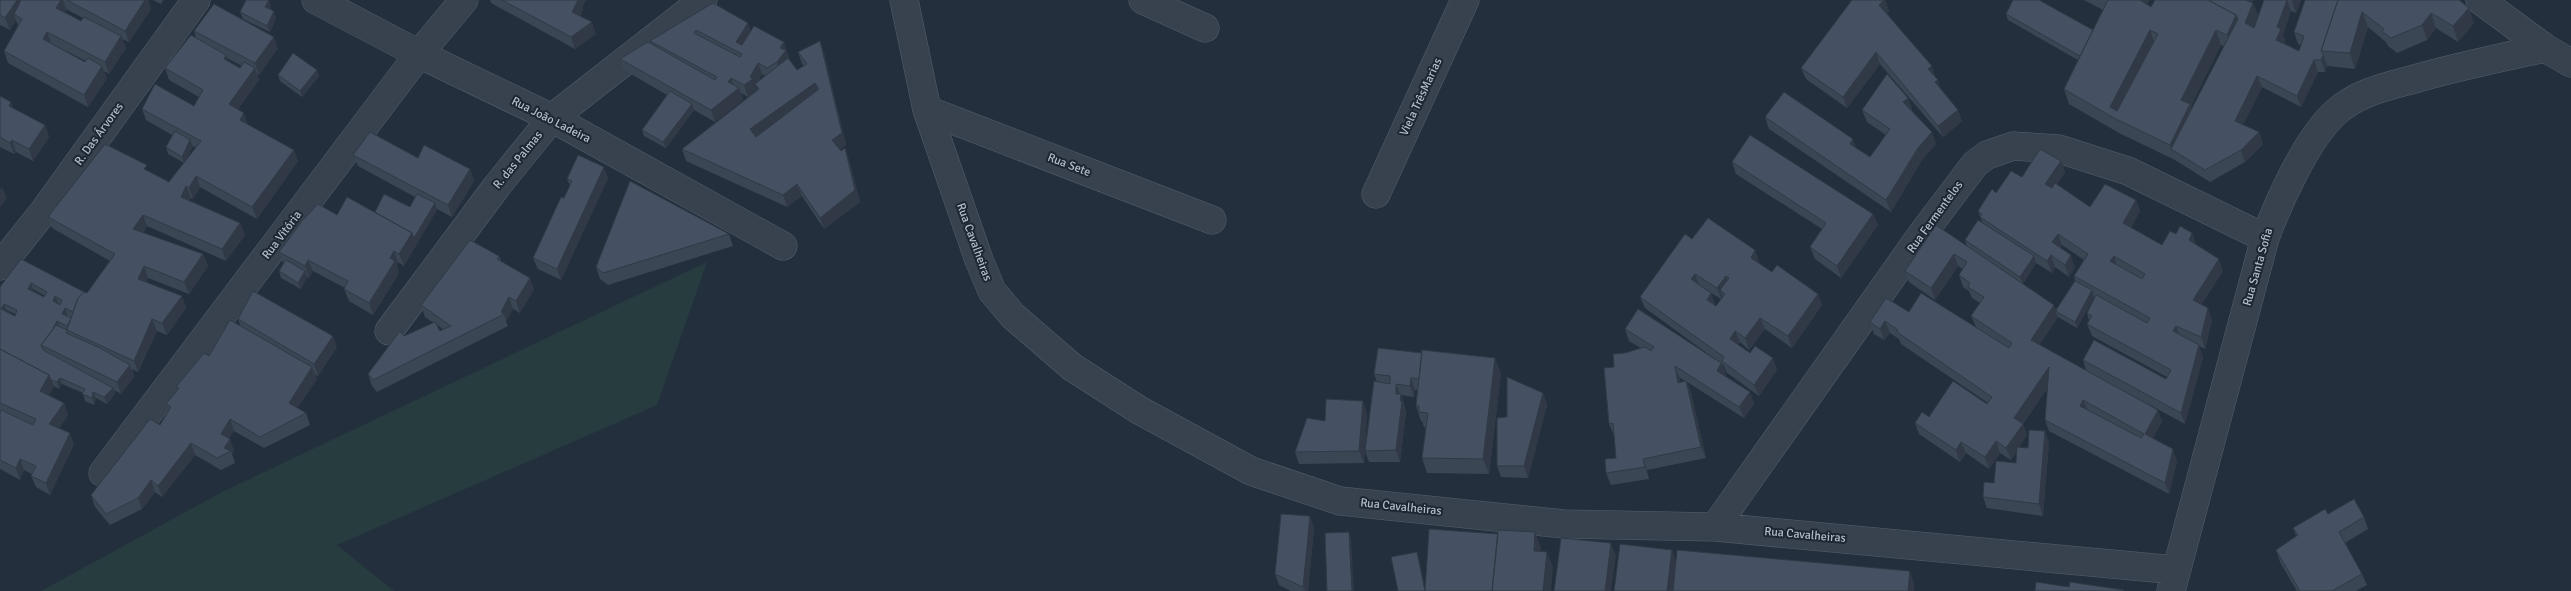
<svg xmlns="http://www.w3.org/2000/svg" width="2571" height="591" font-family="Signika,sans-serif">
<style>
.green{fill:#263c3f}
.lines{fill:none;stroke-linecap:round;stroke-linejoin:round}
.minor-casing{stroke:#565f6c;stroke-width:29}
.tertiary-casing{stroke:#565f6c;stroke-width:29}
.minor{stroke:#38414e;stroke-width:28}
.tertiary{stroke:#38414e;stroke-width:28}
.wall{fill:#3b4654;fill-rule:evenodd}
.shaded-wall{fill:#303945}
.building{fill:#455162;stroke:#303945;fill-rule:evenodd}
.labels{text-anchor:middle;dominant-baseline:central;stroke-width:4;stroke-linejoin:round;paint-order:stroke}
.street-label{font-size:12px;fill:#b4bcc9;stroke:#1d2633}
</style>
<rect width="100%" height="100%" fill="#242f3e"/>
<path class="green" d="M707 262 657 405 337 545 394 591H41L222 492Z"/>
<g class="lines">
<g class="minor-casing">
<path id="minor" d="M316 0 419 54 552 118 783 246
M904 0 927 110 979 260 992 291 1013 316 1072 367 1139 410 1251 471 1340 501 1564 524 1715 527 2176 570
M1143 0 1205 28
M927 110 1212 220
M1376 194 1465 0
M0 266 44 211 196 0
M389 331 497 186 552 118 703 0
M103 473 419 54 464 0
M1715 527 1922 234 1975 164 1987 155 2013 146 2059 149 2128 171 2265 238
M2171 591 2265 238C2279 201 2306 140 2335 113 2357 93 2384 87 2411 80 2455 67 2500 58 2545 48"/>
</g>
<g class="tertiary-casing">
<path id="tertiary" d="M2480 0 2545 48 2571 63"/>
</g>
<use href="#minor" class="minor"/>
<use href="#tertiary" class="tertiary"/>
</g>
<path class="wall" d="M0 0H148L151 9 129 42 122 39 126 48 109 74 104 71 107 78 88 107 8 63 4 51 18 26 16 20 10 30 0 25ZM66 9 83 18 81 21 65 12ZM54 45 86 61 85 62Z
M153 0H163L161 4Z
M490 0H586L582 7 583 10 580 16 596 34 575 49 491 3Z
M1852 0H1885L1889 11 1887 13 1936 78 1941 89 1958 110 1962 121 1943 137 1880 64 1847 108 1806 79 1801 68Z
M2084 0H2149L2147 4 2151 7 2155 0H2253L2252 3H2253L2258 15 2253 27 2254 28 2264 0H2301L2296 13 2291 11 2283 35 2285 40 2284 43 2299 51 2301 45 2298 44 2294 32 2305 0H2459L2474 23 2458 42 2436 28 2427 40 2397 53 2388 46 2386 42 2368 27 2355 69 2327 66 2325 72H2318L2301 107 2262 87 2243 125 2259 132 2263 144 2245 162 2210 182 2175 160 2119 133 2069 104 2064 89 2078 60 2008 20 2006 14 2093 30 2103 10ZM2221 45 2224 46 2192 108 2191 106Z
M713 3 751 31 788 54 789 60 797 70 804 66 802 64 798 52 824 53 846 145 840 149 849 160 860 202 824 229 802 196 787 207 686 161 682 149 758 91 756 85 755 86 757 90 748 97 741 93 743 100 715 122 694 110 666 148 644 136 642 130 667 95 624 70 620 59 651 44 650 41ZM762 74 765 76 758 82Z
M271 6 270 9 276 18 270 32 243 19 240 12Z
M194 31 278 48 259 75 257 74 259 80 238 109 248 125 294 150 298 161 257 219 200 187 193 199 191 198 189 201 240 223 245 235 226 261 147 226 143 233 203 254 208 266 189 294 148 278 146 282 182 296 186 308 167 335 157 331 138 372 132 369 134 377 121 394 114 390 115 394 107 404 96 398 94 405 85 401 83 393 62 384 59 389 54 386 49 395 64 403 68 415 59 428 74 444 50 495 36 487 31 476 32 474 24 470 20 480 0 469V287L21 259 84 292 87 293 110 261 52 228 48 217 149 171 169 182 184 163 168 154 166 147 172 135 146 120 142 109 194 106 199 97 169 80 165 68 196 38ZM227 58 242 66 240 68 228 61ZM193 146 196 148 185 162ZM33 289 45 296 44 297 33 291ZM6 310 15 314V316L6 311Z
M317 70 319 76 302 97 280 81 278 75Z
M0 96 14 109 45 125 49 137 33 161 16 152 14 154 0 147Z
M1908 98 1912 109 1911 111 1936 144 1922 160 1891 212 1769 129 1765 117 1853 139 1856 148 1870 157 1886 135 1867 122 1862 110Z
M353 155 418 158 470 169 474 181 452 217 437 209 404 266 398 262 397 265 399 273 373 315 349 301 344 289 345 288 313 271 309 278 307 277 301 289 281 278 279 271 283 263 279 252 337 215 375 212 410 207 415 197 358 166Z
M2061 161 2065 172 2057 185 2090 207 2136 200 2140 211 2131 228 2162 245 2176 234 2192 233 2196 245 2223 271 2201 305 2212 320 2205 349 2199 346 2203 357 2185 424 2148 404 2162 421 2153 438 2177 461 2169 494 2049 431 2045 420 2048 387 2023 424 2027 435 2019 447 2028 448 2049 442 2043 516 1987 508 1983 497 1994 483 2016 463 2017 451 2011 460 2000 453 1989 469 1966 453 1960 462 1919 434 1915 423 1929 417 1987 404 1988 403 1901 344 1899 339 1890 333 1884 340 1874 334 1870 322 1909 312 1976 327 1971 316 1980 303 1972 298 1969 291 1963 287 1959 275 1963 269 1958 266 1935 300 1909 282 1905 271 1967 246 1965 240 1982 222 1978 211 1996 193 2022 177ZM2062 245 2084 260 2074 276 2075 281 2056 310 2023 284 2036 263 2052 273 2055 267 2069 277 2075 267 2060 248ZM2094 297H2095L2087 313 2089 321 2087 324 2092 336 2167 377 2166 379 2083 360 2086 371 2039 345 2058 317 2077 328Z
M1732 162 1873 214 1878 225 1841 278 1815 259 1810 247 1822 229 1736 174Z
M608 178 561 280 538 269 533 258 570 186 567 179Z
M729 234 733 246 608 285 600 279 596 267Z
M1692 239 1755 250 1759 262V263L1772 272 1818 294 1822 305 1792 348 1765 329 1749 350 1740 342 1738 345 1750 353 1777 370 1759 396 1726 372 1724 366 1722 364 1726 375 1725 376 1750 392 1754 404 1744 418 1687 382 1691 393 1706 458 1647 470 1649 479 1611 485 1606 473 1616 458 1614 435 1609 424 1614 367 1625 353 1641 348 1629 341 1625 329 1715 359 1645 308 1640 297ZM1711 293 1721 299 1716 306 1715 305ZM1679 377 1685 381 1680 382Z
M499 256 501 261 534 289 520 313 513 309 506 321 508 326 377 392 372 386 368 374 404 336 434 323 425 317 421 305ZM436 324 444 330 440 331Z
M238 319 337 347 318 376 315 374 317 379 297 408 306 413 310 425 264 448 234 431 229 438 234 450 232 454 235 463 221 470 195 455 162 497 155 492 142 509 110 525 95 507 91 495 160 425 168 410 166 404 177 390 176 387 240 325Z
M1501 373 1489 474 1427 473 1422 458 1426 428 1424 427 1422 421H1421L1416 406 1417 390H1415L1414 397 1401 395 1405 406V408L1406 413 1400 462H1369L1365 451 1377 382 1374 374Z
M1543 393 1547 405 1528 478 1501 477 1497 466 1507 417Z
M1367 413 1364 463 1299 464 1295 452 1325 421Z
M2328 514 2364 517 2368 529 2345 543 2362 574 2367 585 2356 591H2297L2280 562 2276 550 2296 536 2293 528Z
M1314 527 1308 591H1291L1279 585 1275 574Z"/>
<path class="shaded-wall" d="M17 0H25L14 14 16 20 10 30 5 18Z
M61 0H63L66 9 61 20 56 8Z
M145 0H148L151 9 129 42 125 31Z
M269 0 271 6 267 13 265 7Z
M578 0H586L582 7 583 10 577 23 572 12Z
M1884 0H1885L1889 11 1883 16 1879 5Z
M2136 0H2149L2140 12Z
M2244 0H2253L2249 11Z
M2287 0 2291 11 2283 35 2285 40 2281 51 2276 40 2277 27Z
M2292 0H2301L2296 13 2292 1Z
M2253 3 2258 15 2249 34 2245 23Z
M2469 8 2474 23 2458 42 2453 26Z
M274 11 276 18 270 32 267 26Z
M2362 12 2368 27 2355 69 2350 53Z
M2431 13 2436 28 2427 40 2422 25Z
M2236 15 2242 30 2232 50 2227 35Z
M592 22 596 34 575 49 571 37Z
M748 23 752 34 741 53 736 42Z
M2150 30 2155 45 2114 118 2110 107Z
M2216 30 2221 45 2191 106 2196 119 2171 149 2175 160 2170 145 2181 100Z
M47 32 51 43 43 39Z
M121 36 126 48 109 74 105 62Z
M274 37 278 48 259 75 255 63Z
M820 41 824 53 846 145 836 152 832 140Z
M784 42 790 62 782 74 777 62 780 48Z
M1876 52 1880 64 1847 108 1843 97Z
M226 55 230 66 224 59Z
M2323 55 2327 66 2325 72 2321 60Z
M2314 60 2318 72 2301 107 2297 96Z
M758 63 762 74 755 86 757 90 748 97 744 85 750 77Z
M102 66 107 78 88 107 84 95Z
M1932 66 1936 78 1928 69Z
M255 68 259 80 233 116 229 104Z
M317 70 319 76 302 97 300 91Z
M2257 76 2262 87 2239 133 2235 121Z
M731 78 735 90 728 82Z
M1938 80 1942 92 1935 82Z
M815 83 819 94 754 141 750 129Z
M739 88 743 100 715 122 711 110Z
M1908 98 1912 109 1907 114 1903 102Z
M11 102 15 114 9 106Z
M692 104 694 110 666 148 663 142Z
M1958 110 1962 121 1943 137 1938 126Z
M244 113 248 124 240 120Z
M45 125 49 137 33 161 29 149Z
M1932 132 1936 144 1922 160 1891 212 1886 200 1918 148Z
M2259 132 2263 144 2245 162 2241 150Z
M1853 139 1857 151 1850 144Z
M12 140 16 152 14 154 10 143Z
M190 140 193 146 184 163 182 157Z
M845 148 849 160 860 202 824 229 820 218Z
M294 150 298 161 257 219 252 207Z
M2061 161 2065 172 2050 196 2045 184Z
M604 167 608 178 561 280 557 269Z
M470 169 474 181 452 217 448 205Z
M196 176 200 187 193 199 189 188Z
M797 184 802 196 787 207 783 195Z
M186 186 191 198 185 209 181 197Z
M2 187 7 198 0 207V190Z
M2136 200 2140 211 2127 235 2123 223Z
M435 203 437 210 404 266 399 254 412 233Z
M1873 214 1878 225 1841 278 1837 266Z
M143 215 147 226 137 241 133 229Z
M240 223 245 235 226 261 222 249Z
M2192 233 2196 245 2189 240Z
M2058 234 2062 245 2056 254 2052 242Z
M1755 250 1759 262 1755 269 1751 258Z
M394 251 398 262 397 265 399 273 373 315 369 303 390 258Z
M203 254 208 266 189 294 184 282Z
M1954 254 1958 266 1935 300 1931 288Z
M2051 255 2055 267 2052 273 2047 261Z
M2071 255 2075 267 2069 277 2065 265Z
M2034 256 2036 263 2023 284 2020 277Z
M2114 256 2118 268 2110 261Z
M2219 259 2223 271 2197 311 2193 300Z
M308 260 313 271 309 278 305 266Z
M144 266 148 278 143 291 138 279Z
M305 271 307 277 301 289 298 283Z
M1695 274 1699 285 1691 279Z
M1726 276 1730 288 1725 294 1720 290 1723 298 1722 300 1717 288Z
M530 278 534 289 520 313 516 301Z
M31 283 33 289 31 295 28 289Z
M2092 290 2094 297 2077 328 2075 322Z
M1711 293 1715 304 1711 311 1707 300Z
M1818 294 1822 305 1792 348 1788 336Z
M55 296 58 302 55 308 53 301Z
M182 296 186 308 167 335 162 323Z
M509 297 513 309 506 321 504 314 501 312Z
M4 304 6 310 4 315 1 309Z
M2054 305 2057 312 2055 311 2058 317 2035 352 2031 340Z
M65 308 67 314 65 320 62 314Z
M2208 308 2212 320 2205 349 2201 337Z
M1760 318 1765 329 1749 350 1745 338Z
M152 319 157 331 138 372 134 361Z
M57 321 59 327 55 334 53 328Z
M1885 321 1890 333 1884 340 1880 329Z
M2176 326 2180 337 2173 331Z
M1735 331 1740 342 1734 350 1730 339Z
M333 336 337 347 318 376 314 364Z
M2199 345 2203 357 2185 424 2181 413Z
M1495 358 1501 373 1489 474 1483 459Z
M1773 358 1777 370 1759 396 1754 385Z
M1721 363 1726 375 1721 383 1717 371Z
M130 365 134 377 121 394 117 382Z
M1675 366 1679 377 1682 394 1678 383Z
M312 367 317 379 293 415 289 403Z
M2049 367 2054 378 2018 430 2014 418Z
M49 375 54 386 44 403 40 391Z
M60 378 62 384 59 389 57 382Z
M1411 378 1415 390 1414 397 1410 386Z
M1686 381 1691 393 1706 458 1701 447Z
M1396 384 1405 406V408L1406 413 1400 462 1396 450Z
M113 388 115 394 107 404 104 397Z
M93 392 96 398 94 405 92 398Z
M1750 392 1754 404 1744 418 1739 407Z
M1543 393 1547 405 1528 478 1524 466Z
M2083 400 2088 411 2080 406Z
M1363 401 1367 413 1364 463 1359 451Z
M64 403 68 415 53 435 49 424Z
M2158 410 2162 421 2149 446 2145 434Z
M230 419 234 431 225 445 221 434Z
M2023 424 2027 435 2011 460 2006 448Z
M2045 431 2049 442 2043 516 2039 504Z
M70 433 74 444 50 495 46 483Z
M230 439 234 450 232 454 231 451 224 448Z
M1996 441 2000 453 1989 469 1985 457Z
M1961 442 1966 453 1960 462 1956 450Z
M191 443 195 455 162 497 158 486Z
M2173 449 2177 461 2169 494 2165 483Z
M20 459 24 470 20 480 16 468Z
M1643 459 1647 470 1649 479 1645 467Z
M151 480 155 492 142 509 138 498Z
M1310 516 1314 527 1308 591H1305L1303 587Z
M1349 532 1351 538 1354 591H1352Z
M1535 532 1541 548 1539 566 1534 551Z
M1611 543 1616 555 1611 591H1605Z
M1672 550 1676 561 1673 591H1667Z
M1417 552 1419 558 1426 591H1425Z
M1547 552 1553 567 1551 591H1543Z
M1910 571 1914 583V591H1908Z"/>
<path class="building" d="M0 0H17L5 18 0 15Z
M21 0H61L56 8 81 21 84 17 121 36 105 62 47 32 43 39 85 62 88 58 102 66 84 95 4 51 22 19 14 14Z
M67 0H145L125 31Z
M246 0H269L265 7 274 11 267 26 240 12Z
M502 0H578L572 12 592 22 571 37Z
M1852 0H1884L1879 5 1932 66 1928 69 1938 80 1935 82 1958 110 1938 126 1876 52 1843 97 1801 68Z
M2013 0H2039L2093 30 2080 56 2006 14Z
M2108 0H2140L2151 7 2155 0H2208L2236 15 2227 35 2216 30 2181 100 2190 104 2170 145 2114 118 2064 89ZM2150 30 2158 34 2117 111 2110 107Z
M2210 0H2245L2253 3 2245 23 2254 28 2264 0H2287L2277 27 2281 29 2276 40 2299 51 2304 36 2294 32 2305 0H2338L2321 51 2323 55 2321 60H2314L2297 96 2257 76 2235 121 2259 132 2241 150 2205 170 2171 149 2238 19 2236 15 2210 1Z
M2338 0H2459L2469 8 2453 26 2431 13 2422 25 2391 38 2382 31 2384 29 2362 12 2350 53 2321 51Z
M713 3 748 23 736 42 742 45 754 26 784 42 780 48 786 50 777 62 767 68 758 63 750 77 753 79 744 85 731 78 728 82 739 88 711 110 620 59 648 42 715 80 717 77 650 41ZM696 30 742 54 740 57 694 33Z
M214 4 274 37 255 63 194 31Z
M191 35 226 55 224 59 240 68 244 62 255 68 229 104 244 113 240 120 294 150 252 207 196 176 189 188 186 186 181 197 240 223 222 249 143 215 133 229 203 254 184 282 144 266 138 279 182 296 162 323 152 319 134 361 67 330 66 333 100 348 130 365 117 382 41 345 56 325 67 330 78 298 84 292 87 293 115 254 48 217 105 144 147 165 144 169 169 182 172 178 201 141 142 109 155 84 194 106 203 90 165 68Z
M820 41 842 133 832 140 841 151 845 148 855 190 820 218 797 184 783 195 682 149 759 89 755 84 788 58 797 70 807 64 798 52ZM815 83 819 89 756 137 750 129Z
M293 53 317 70 300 91 278 75Z
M1887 74 1908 98 1903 102 1932 132 1918 148 1886 200 1765 117 1784 92 1853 139 1850 144 1870 157 1890 129 1862 110Z
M670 91 692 104 663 142 642 130Z
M0 96 11 102 9 106 45 125 29 149 12 140 10 143 0 137Z
M175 131 190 140 182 157 166 147Z
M370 132 418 158 424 145 470 169 448 205 353 155Z
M1750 135 1873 214 1837 266 1810 247 1826 223 1732 162Z
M2040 149 2061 161 2045 184 2052 188 2055 183 2090 207 2105 184 2136 200 2123 223 2162 245 2170 231 2176 234 2180 226 2192 233 2189 240 2219 259 2193 300 2208 308 2201 337 2176 326 2173 331 2199 345 2181 413 2083 360 2094 340 2166 379 2171 370 2087 324 2092 316 2087 313 2096 295 2147 323 2150 318 2074 276 2088 254 2058 234 2052 242 2071 255 2065 265 2051 255 2047 261 1980 217 1982 214 1978 211 1992 189 1996 193 2011 171 2022 177ZM2114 256 2145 274 2142 279 2110 261Z
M578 155 604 167 557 269 533 258 561 197 564 198 572 181 567 179Z
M630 181 729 234 603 273 596 267Z
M384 194 410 207 417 194 435 203 414 238 412 233 375 212Z
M347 197 412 233 399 254 394 251 390 258 395 261 369 303 344 289 348 281 308 260 305 266 279 252 302 221 318 204 337 215Z
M1708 218 1755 250 1751 258 1772 272 1777 265 1818 294 1788 336 1760 318 1745 338 1735 331 1730 339 1750 353 1755 346 1773 358 1754 385 1722 361 1724 357 1640 297 1685 234 1692 239ZM1695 274 1717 288 1726 276 1729 278 1720 290 1725 294 1716 306 1707 300 1711 293 1691 279Z
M1978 220 2034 256 2020 277 1965 240Z
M1936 225 2054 305 2031 340 2158 410 2145 434 2173 449 2165 483 2045 420 2049 367 2014 418 2023 424 2006 448 1996 441 1985 457 1961 442 1956 450 1915 423 1922 412 1929 417 1953 381 1987 404 1992 397 1897 332 1898 330 1885 321 1880 329 1870 322 1886 298 1909 312 1921 293 2009 348 2012 343 1971 316 1984 297 1968 287 1970 283 1959 275 1967 262 1954 254 1931 288 1905 271ZM2083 400 2144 434 2141 438 2080 406Z
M470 240 499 256 497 259 530 278 516 301 509 297 501 312 504 314 373 380 368 374 400 331 404 336 435 322 440 331 451 326 421 305Z
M21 259 84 292 78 298 73 312 65 308 62 314 71 318 67 326 57 321 53 328H54L41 345 43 350 113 388 104 397 93 392 92 398 82 394 85 389 60 378 57 382 51 380 49 375 0 349V287ZM31 283 47 292 44 297 28 289ZM55 296 62 300 60 305 53 301ZM4 304 17 310 15 316 1 309Z
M286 260 305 271 298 283 279 271Z
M2075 281 2092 290 2075 322 2057 312 2056 310Z
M253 291 333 336 314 364 238 319Z
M1638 309 1721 363 1717 371 1750 392 1739 407 1675 366 1678 383 1686 381 1701 447 1643 459 1645 467 1606 473 1605 459 1616 458 1613 423 1609 424 1604 368 1614 367 1613 354 1625 353 1645 347 1651 351 1654 347 1625 329Z
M230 320 312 367 289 403 306 413 260 437 230 419 221 434 230 439 224 448 231 451 217 458 191 443 158 486 151 480 138 498 106 514 91 495 150 419 160 425 171 407 166 404 179 388 176 387 204 353 209 356Z
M1378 348 1422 353 1419 379 1411 378 1410 386 1396 384V394H1401L1400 401H1402L1396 450 1365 451 1374 381 1390 384V376L1374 374Z
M0 349 49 375 40 391 64 403 49 424 70 433 46 483 31 476 36 466 20 459 16 468 0 460V413L1 410 33 425 36 419 0 403Z
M1422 350 1495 358 1483 459 1422 458 1428 413 1419 412V406H1416Z
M1507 377 1543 393 1524 466H1497V418L1507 417Z
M1326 399 1363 401 1359 451 1295 452 1307 418 1325 421Z
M2029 430 2045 431 2039 504 1983 497 1984 482 1994 483 1996 461 2016 463 2017 447 2028 448Z
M2354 499 2364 517 2339 532 2362 574 2332 591H2300L2276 550 2298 535 2293 528 2325 509 2328 514Z
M1281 514 1310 516 1303 587 1275 574Z
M1429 529 1498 534 1492 591H1425Z
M1498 530 1535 532 1534 551 1547 552 1543 591H1492Z
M1349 532 1352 591H1327L1325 533Z
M1561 538 1611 543 1605 591H1554Z
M1620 544 1672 550 1667 591H1614Z
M1677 550 1910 571 1908 591H1673Z
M1417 552 1425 591H1398L1391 557Z
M2036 582 2069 587 2070 582 2124 590 2123 591H2035Z"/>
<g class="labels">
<g class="street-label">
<text transform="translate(1421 97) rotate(-65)">Viela TrêsMarias</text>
<text transform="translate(551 120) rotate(27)">Rua João Ladeira</text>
<text transform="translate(99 134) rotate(-54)">R. Das Árvores</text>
<text transform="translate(518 160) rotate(-51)">R. das Palmas</text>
<text transform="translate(1069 165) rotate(21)">Rua Sete</text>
<text transform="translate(1935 217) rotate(-54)">Rua Fermentelos</text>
<text transform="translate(282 235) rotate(-53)">Rua Vitória</text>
<text transform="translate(974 242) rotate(70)">Rua Cavalheiras</text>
<text transform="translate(2258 267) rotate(-74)">Rua Santa Sofia</text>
<text transform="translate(1401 507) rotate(6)">Rua Cavalheiras</text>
<text transform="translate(1805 535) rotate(5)">Rua Cavalheiras</text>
</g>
</g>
</svg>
